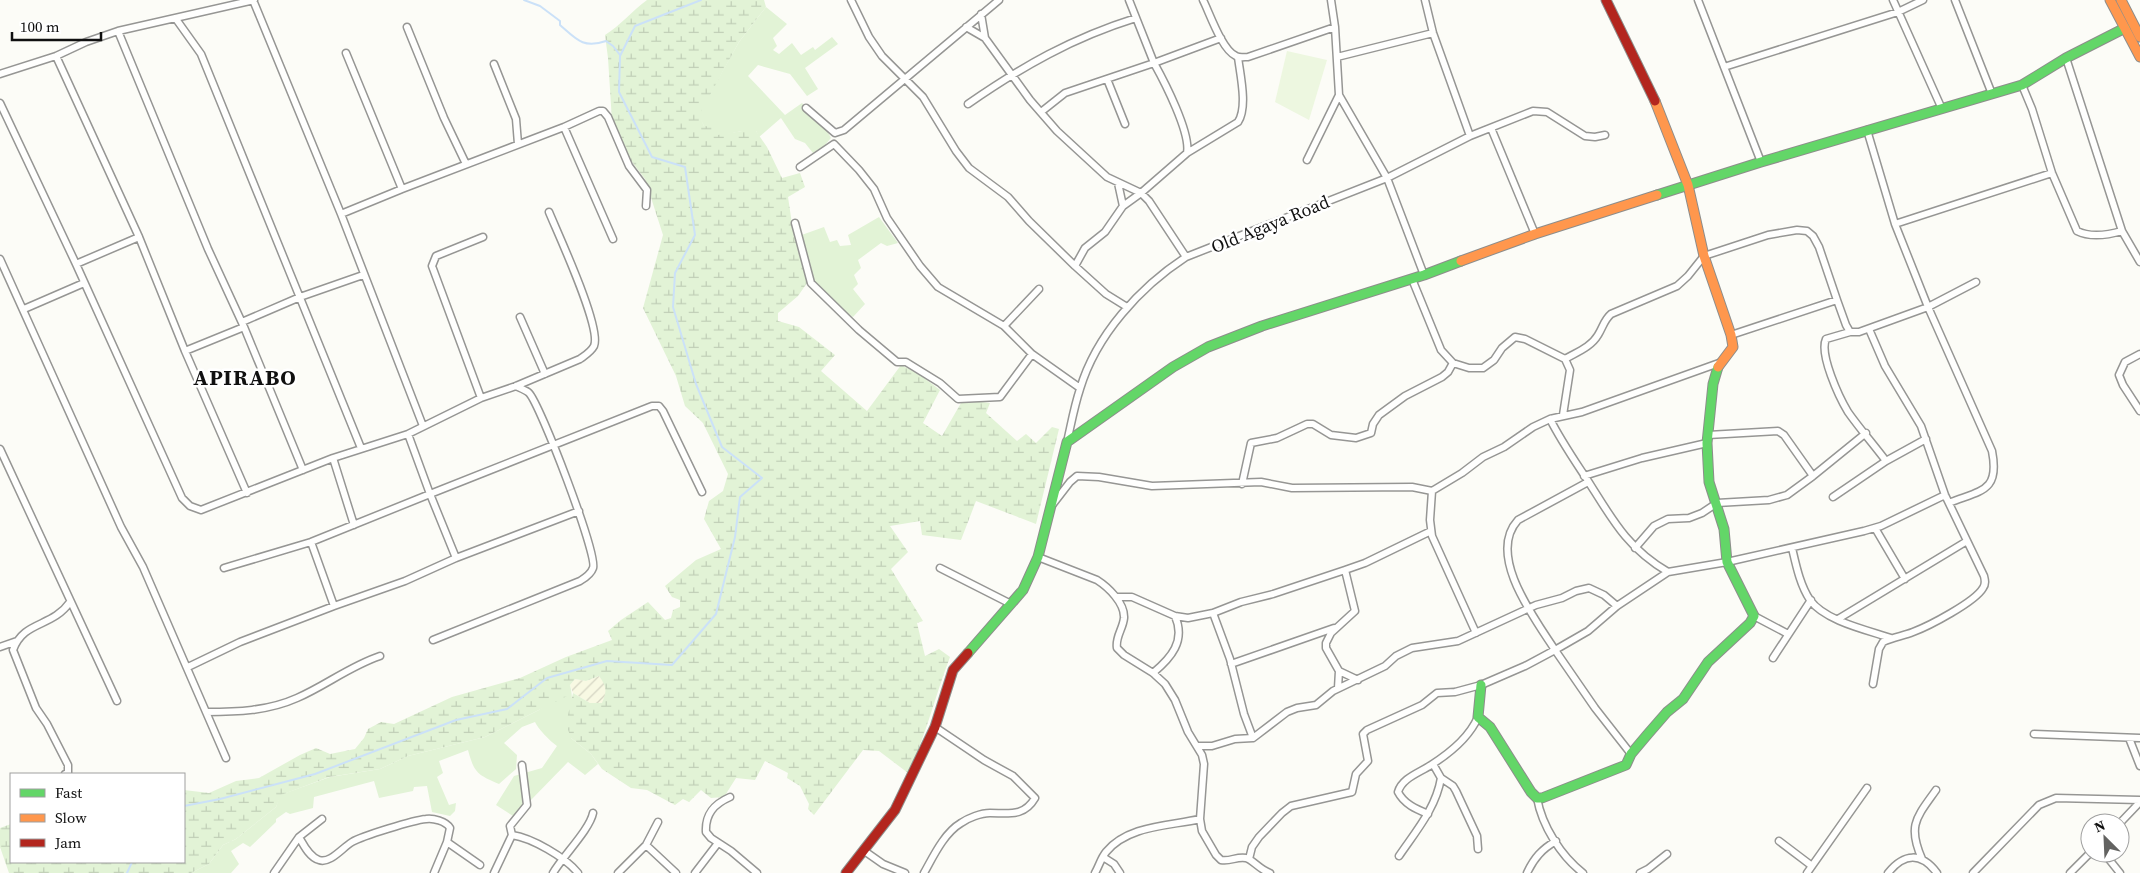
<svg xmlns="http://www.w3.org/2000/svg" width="2140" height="873" font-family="'Source Serif 4',serif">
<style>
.farmland{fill:url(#farmland-furrows)}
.grass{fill:#e2f3d6}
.wetland{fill:url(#wetland-marsh)}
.pitch{fill:#edf7e0}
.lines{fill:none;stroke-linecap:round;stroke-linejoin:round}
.stream{stroke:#cbe1f8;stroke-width:2}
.street-casing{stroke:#969694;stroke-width:9}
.fast-casing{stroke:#8d8d8b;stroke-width:11}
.slow-casing{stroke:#8d8d8b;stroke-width:11}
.jam-casing{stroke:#8d8d8b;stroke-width:11}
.street{stroke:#fffffe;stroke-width:6}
.fast{stroke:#63d668;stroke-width:9}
.slow{stroke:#ff974d;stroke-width:9}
.jam{stroke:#b3261e;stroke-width:9}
.labels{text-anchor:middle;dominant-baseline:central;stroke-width:5;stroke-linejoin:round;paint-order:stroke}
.street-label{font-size:18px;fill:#101010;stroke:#fff}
.district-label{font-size:22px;font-weight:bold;letter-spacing:1px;fill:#101010;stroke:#fff}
</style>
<defs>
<pattern id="farmland-furrows" width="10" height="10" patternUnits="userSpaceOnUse" patternTransform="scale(1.25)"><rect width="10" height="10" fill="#f8f9e3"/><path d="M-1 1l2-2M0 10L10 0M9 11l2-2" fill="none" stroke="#d4d4c2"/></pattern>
<pattern id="wetland-marsh" width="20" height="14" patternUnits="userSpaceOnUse" patternTransform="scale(1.25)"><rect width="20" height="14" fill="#e2f3d6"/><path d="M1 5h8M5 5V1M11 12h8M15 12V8" fill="none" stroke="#c1cfb7"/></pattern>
</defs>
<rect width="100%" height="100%" fill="#fcfcf7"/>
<path class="farmland" d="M599 676 606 685 607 692 602 704 590 703 573 693 570 685 575 679 586 681Z"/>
<path class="grass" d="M766 7 787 24 773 38 777 46 773 50 779 54 792 43 801 55 813 47 815 50 832 37 838 44 805 68 818 89 807 96 790 74 758 65 748 76 785 115 802 103 826 129 831 138 824 146 813 153 805 143 795 139 781 118 759 137 756 131H742L718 136 704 126 698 115 739 42Z
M879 217 898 243 887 246 881 243 858 260 861 268 854 275 858 284 853 289 865 304 853 317 824 298 807 283 796 237 824 227 830 242 837 240 840 246 851 245 848 235Z
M570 685C574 697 571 724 571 738L591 754 598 764 585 775 568 762 531 800 513 816 496 805 514 776 542 768 557 746C550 741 538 729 535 722L522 727 504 743 517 755 516 769 499 784C478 775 474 773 468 750L439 761 443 773 437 777 449 805 456 803 455 811 450 816 432 812 427 786 414 787 413 791 379 798 374 781 314 797 313 808 290 814 286 812 276 819V822L250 847 243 843 231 851 239 864 231 873H191L209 864 223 845 236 839 276 807 280 795 330 777 380 769 408 756 485 737 539 710Z"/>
<path class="wetland" d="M647 0H764L766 7 739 42 699 115 704 126 713 127 718 135 742 131H756L767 147 782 178 800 173 805 187 788 197 792 224 807 283 798 296 778 313V321L799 327 835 355 821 371 867 411 901 365 919 374 940 390 923 423 942 436 961 403 975 401 990 403 986 413 1017 441 1026 434 1036 443 1052 427 1059 429 1036 524 976 501 961 540 922 535 920 521 890 526 908 552 891 569 923 621 917 623 925 656 939 649 950 657C935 696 926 736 908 773L879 751 863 750 814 815 808 809 809 804 800 786 787 778 788 773 765 761 755 780 736 778 724 797 711 798 701 790 689 802 683 799 675 805 647 790 631 788 602 769 591 754 571 738 566 724 573 693 590 703H602C607 691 607 687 599 676L586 681 575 679 570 685 567 696 485 737 408 756 380 769 329 777 281 795 276 807 236 839 223 845 209 864 191 873H9L0 847V828L11 824V862H184V790L209 793 236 781 259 778 300 755 316 748 330 754 355 749 364 738 368 729 381 722 394 724 452 697 520 678 566 657 612 640 608 631 621 620 648 602 665 620 671 618 673 610 680 607V600L672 597 665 586 696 560 721 549 704 519 709 501 723 491 728 474 703 423 685 406 676 376 643 308 663 235 645 179 626 154 612 121 608 58 605 35C620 26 632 11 647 0Z"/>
<path class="pitch" d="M1287 51 1327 60 1309 120 1275 102Z"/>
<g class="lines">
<path class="stream" d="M524 0 540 6 560 21V25C576 39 583 49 606 41L613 46 620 55
M184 806 220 799 315 774 456 720 507 709 547 678 607 661 672 665 716 614 735 537 740 497 762 478 722 447 696 384 673 307 675 273 695 235 685 167 652 157 619 92 620 56 635 26 701 0
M127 873 132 862"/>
<g class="street-casing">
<path id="street" d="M253 0 341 214 423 426
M851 0 869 37 882 56 923 97 956 151 969 168 1008 197 1029 221 1075 266 1106 294 1127 307
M1203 0C1210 14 1222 50 1236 56 1239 58 1244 57 1248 57L1335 27
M1331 0 1335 27 1339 95 1387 178 1424 275
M1425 0 1433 33 1470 136
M1698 0 1761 162
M1893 0 1942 109
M1955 0 1992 94
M981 14 985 38 1030 100 1057 131 1107 177 1141 193 1149 201 1186 257
M176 19 201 54 361 448
M407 27 444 118 466 164
M966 27 985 38
M118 31 208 249 244 327 303 470
M346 53 402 189
M56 56 139 237 185 351 247 493
M1337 57 1433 33
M2066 58 2122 231
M494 64 516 119 518 144
M1724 67 1898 12 1923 0
M0 74 56 56 86 42 118 31 254 0
M1107 79 1125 124
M2022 85 2032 109 2052 173 2077 231C2091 238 2108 235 2122 231L2140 262
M0 103 76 264 182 498 190 506 201 510 333 458 408 434 481 398 516 386 580 359C584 356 591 352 594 346 602 328 558 234 549 212
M968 104C1023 66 1072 38 1136 18
M806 108 835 133 844 130 999 0
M1041 112 1065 93 1154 63 1129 0
M564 127 613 239
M1491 128 1535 234
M1867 130 1895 224 1928 307 1992 451C2000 492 1981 490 1949 503
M1187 153 1238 122C1248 107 1240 74 1238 57
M1307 160 1339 95
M800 167 834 144 859 170 874 189 887 218 920 266 938 287 1004 326 1032 354
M1118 183 1123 206
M341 214 402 189 564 127 599 111H603L608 117 629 166 647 190 646 206
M795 223 811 283 859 330 897 362H906L940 383 958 399 1000 397 1032 354 1080 388
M1895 224 2052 173
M0 259 121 527 143 567 226 758
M76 264 139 237
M1075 266 1085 248 1105 232 1123 206 1141 193 1187 153C1191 133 1164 81 1154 63L1221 38
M1412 279 1441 350 1453 363 1469 368H1483L1494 360 1502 348 1515 337 1525 339 1565 359 1570 370 1563 415
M24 309 84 283
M520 317 545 374
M242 322 300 297 363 275
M1004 326 1039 289
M1869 329 1885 366 1921 426 1945 495 1984 576C1985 580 1986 584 1983 588 1975 602 1929 626 1913 632 1903 636 1893 637 1883 642L1879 649 1873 684
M1850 332 1826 339C1819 354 1839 397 1848 412 1860 429 1874 445 1886 461
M1731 335 1837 300 1846 325 1850 332H1859L1928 307 1976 282
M185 351 244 327
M2140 354 2125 362 2119 375 2123 385 2140 411
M1565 359C1577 352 1591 347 1598 335 1603 327 1604 320 1611 314L1677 286 1688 276 1704 256 1768 235 1797 230 1807 231 1813 236 1819 247 1837 300
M481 398 432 266 436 256 483 237
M1550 419C1561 441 1575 461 1588 481 1612 519 1628 549 1668 572L1727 562 1864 531 1881 526 1945 495
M1708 435 1778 431 1784 435 1813 476
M1067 442C1071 425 1074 407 1080 389 1096 335 1140 287 1186 257L1387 178 1470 136 1533 111 1547 112 1585 136 1595 137 1605 135
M0 449 117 701
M333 458 354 525
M1584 476 1642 458 1707 443
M1242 484 1251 443 1277 438 1307 424H1313L1331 435 1356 438 1371 433 1373 424 1379 415 1405 396 1442 377 1448 372 1453 363
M1833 497 1886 461 1926 439
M1053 504 1070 482 1077 476 1099 477 1152 486 1261 482 1292 488 1412 487 1432 491
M1875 528 1905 579
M311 542 334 606
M1635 548 1654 526 1668 519 1689 518 1702 513 1717 503 1769 500 1787 495 1813 476 1866 433
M1792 548C1796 565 1800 585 1810 600 1825 621 1867 630 1891 638
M1038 557 1097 580C1108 587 1125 603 1124 618 1123 629 1115 637 1117 648L1124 655 1153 673 1165 684 1175 700 1188 732 1202 755 1204 764 1200 819 1202 831 1216 855 1221 860C1230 862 1237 856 1246 858 1252 859 1260 870 1270 873
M456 558 430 494 652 406H659L663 411 702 492
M224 568 311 542 430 494 408 434
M940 568 1011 604
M1116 597H1132L1175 616C1186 641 1171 658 1153 673
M1213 613 1230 659 1244 714 1253 738
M1175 616 1188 618 1213 613 1241 602 1273 594 1345 570
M1754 616 1788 634
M1838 619 1967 541
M1476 633 1432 536 1430 520 1432 491 1462 473 1483 457 1504 447 1533 427 1550 419 1582 412 1719 363
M433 640 580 581C585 578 591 574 593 568 598 555 540 404 529 393 526 390 520 388 516 386
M0 647 17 641
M1773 658 1811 600
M1231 664 1334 628
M188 667 240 642 334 606 405 581 456 558 579 511
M1339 671 1358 680
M1338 688 1339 671 1326 648V643L1331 633 1355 611 1345 570 1365 563 1431 531
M206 712C237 712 268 711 297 698 325 686 350 666 380 656
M2034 734 2140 738
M2129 738 2140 766
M1197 746H1212L1235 739 1253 738 1287 712 1297 708 1316 705 1333 691 1385 666 1396 656 1412 648 1458 641 1536 605 1562 598 1576 591 1589 588 1604 595 1617 606
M1631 754 1595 708 1555 650 1588 631 1617 606 1668 572
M1433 764 1441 778 1453 786 1456 791 1477 836 1478 849
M65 774 68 773V765L47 724 36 708 13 650C24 620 52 628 70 602
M730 797C714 804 705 814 706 832L711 838 731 851 757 873
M1537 798C1542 826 1561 856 1583 873
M1428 814C1416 809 1404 804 1398 792 1402 778 1419 773 1431 765 1450 753 1469 738 1478 717
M2120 823 2140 802
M512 835 510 826 527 805 522 765
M299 837C303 844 309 857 319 860 330 864 342 848 352 842 362 836 414 820 426 819 433 818 446 821 450 828L447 842 434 873
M1779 841 1812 866
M447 842 480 865
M646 845 676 873
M863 850 883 864 905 873
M2104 853 2120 873
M1399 856C1416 831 1436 808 1441 778
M1103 857 1114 864 1120 873
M1249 859 1252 847 1259 837 1282 813 1291 806 1352 792 1356 774 1368 761 1363 734 1367 730 1422 705 1437 693 1455 692 1481 685 1525 666 1555 650C1535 619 1486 555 1518 520L1588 482
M1922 859C1907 825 1917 817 1936 790
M274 873 299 837 322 819
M494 873 512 835C532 838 565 857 578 873
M553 873C563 856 590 829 593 813
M618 873 646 845 658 822
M695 873 718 843
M924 873C933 857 944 833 961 823 968 818 981 813 990 813 1009 813 1024 817 1035 798L1013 776 984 760 935 727
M1095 873C1099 866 1101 858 1106 852 1128 825 1170 826 1200 819
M1527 873C1534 858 1542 849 1556 841
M1640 873 1648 869 1667 854
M1807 873 1867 788
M1888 873C1904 853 1921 852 1937 873
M1973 873 2039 805 2056 798 2140 800
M2070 873 2090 853"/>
</g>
<g class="fast-casing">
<path id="fast" d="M1657 195 1761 162 2022 85 2066 58 2125 28
M968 653 1023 590 1038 557 1067 442 1173 367 1208 347 1262 326 1424 275 1461 261
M1481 685 1478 717 1490 727 1531 792 1537 798H1542L1626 765 1631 754 1647 735 1667 712 1683 699 1708 662 1750 623 1754 616 1727 562 1724 529 1709 482 1707 443 1713 384 1718 367"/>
</g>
<g class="slow-casing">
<path id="slow" d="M2110 0 2140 57
M2121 0 2140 37
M1655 101 1688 185 1704 256 1731 335 1733 347 1718 367
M1461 261 1535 234 1657 195"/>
</g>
<g class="jam-casing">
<path id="jam" d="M1606 0 1655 101
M846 873 895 810 935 727 953 670 968 653"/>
</g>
<use href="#street" class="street"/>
<use href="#fast" class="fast"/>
<use href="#slow" class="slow"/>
<use href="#jam" class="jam"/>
</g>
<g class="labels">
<g class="street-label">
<text transform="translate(1270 224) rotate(-22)">Old Agaya Road</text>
</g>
<g class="district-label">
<text x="245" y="377">APIRABO</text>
</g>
</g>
<rect x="10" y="773" width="175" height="90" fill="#ffffff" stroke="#9f9f9f"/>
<rect x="20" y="789" width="25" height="8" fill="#63d668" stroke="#9f9f9f"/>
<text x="55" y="798" font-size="15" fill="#101010">Fast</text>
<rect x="20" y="814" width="25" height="8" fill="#ff974d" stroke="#9f9f9f"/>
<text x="55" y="823" font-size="15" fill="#101010">Slow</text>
<rect x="20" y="839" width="25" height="8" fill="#b3261e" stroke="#9f9f9f"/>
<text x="55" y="848" font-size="15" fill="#101010">Jam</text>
<g transform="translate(2105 838) rotate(336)"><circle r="24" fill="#ffffff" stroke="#9f9f9f"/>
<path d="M0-4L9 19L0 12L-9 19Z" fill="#636361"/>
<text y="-8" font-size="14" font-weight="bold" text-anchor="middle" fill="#101010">N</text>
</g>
<path d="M12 32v8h89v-8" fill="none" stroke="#101010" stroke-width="2.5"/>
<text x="20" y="32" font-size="15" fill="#101010" stroke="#ffffff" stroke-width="4" paint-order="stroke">100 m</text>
</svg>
